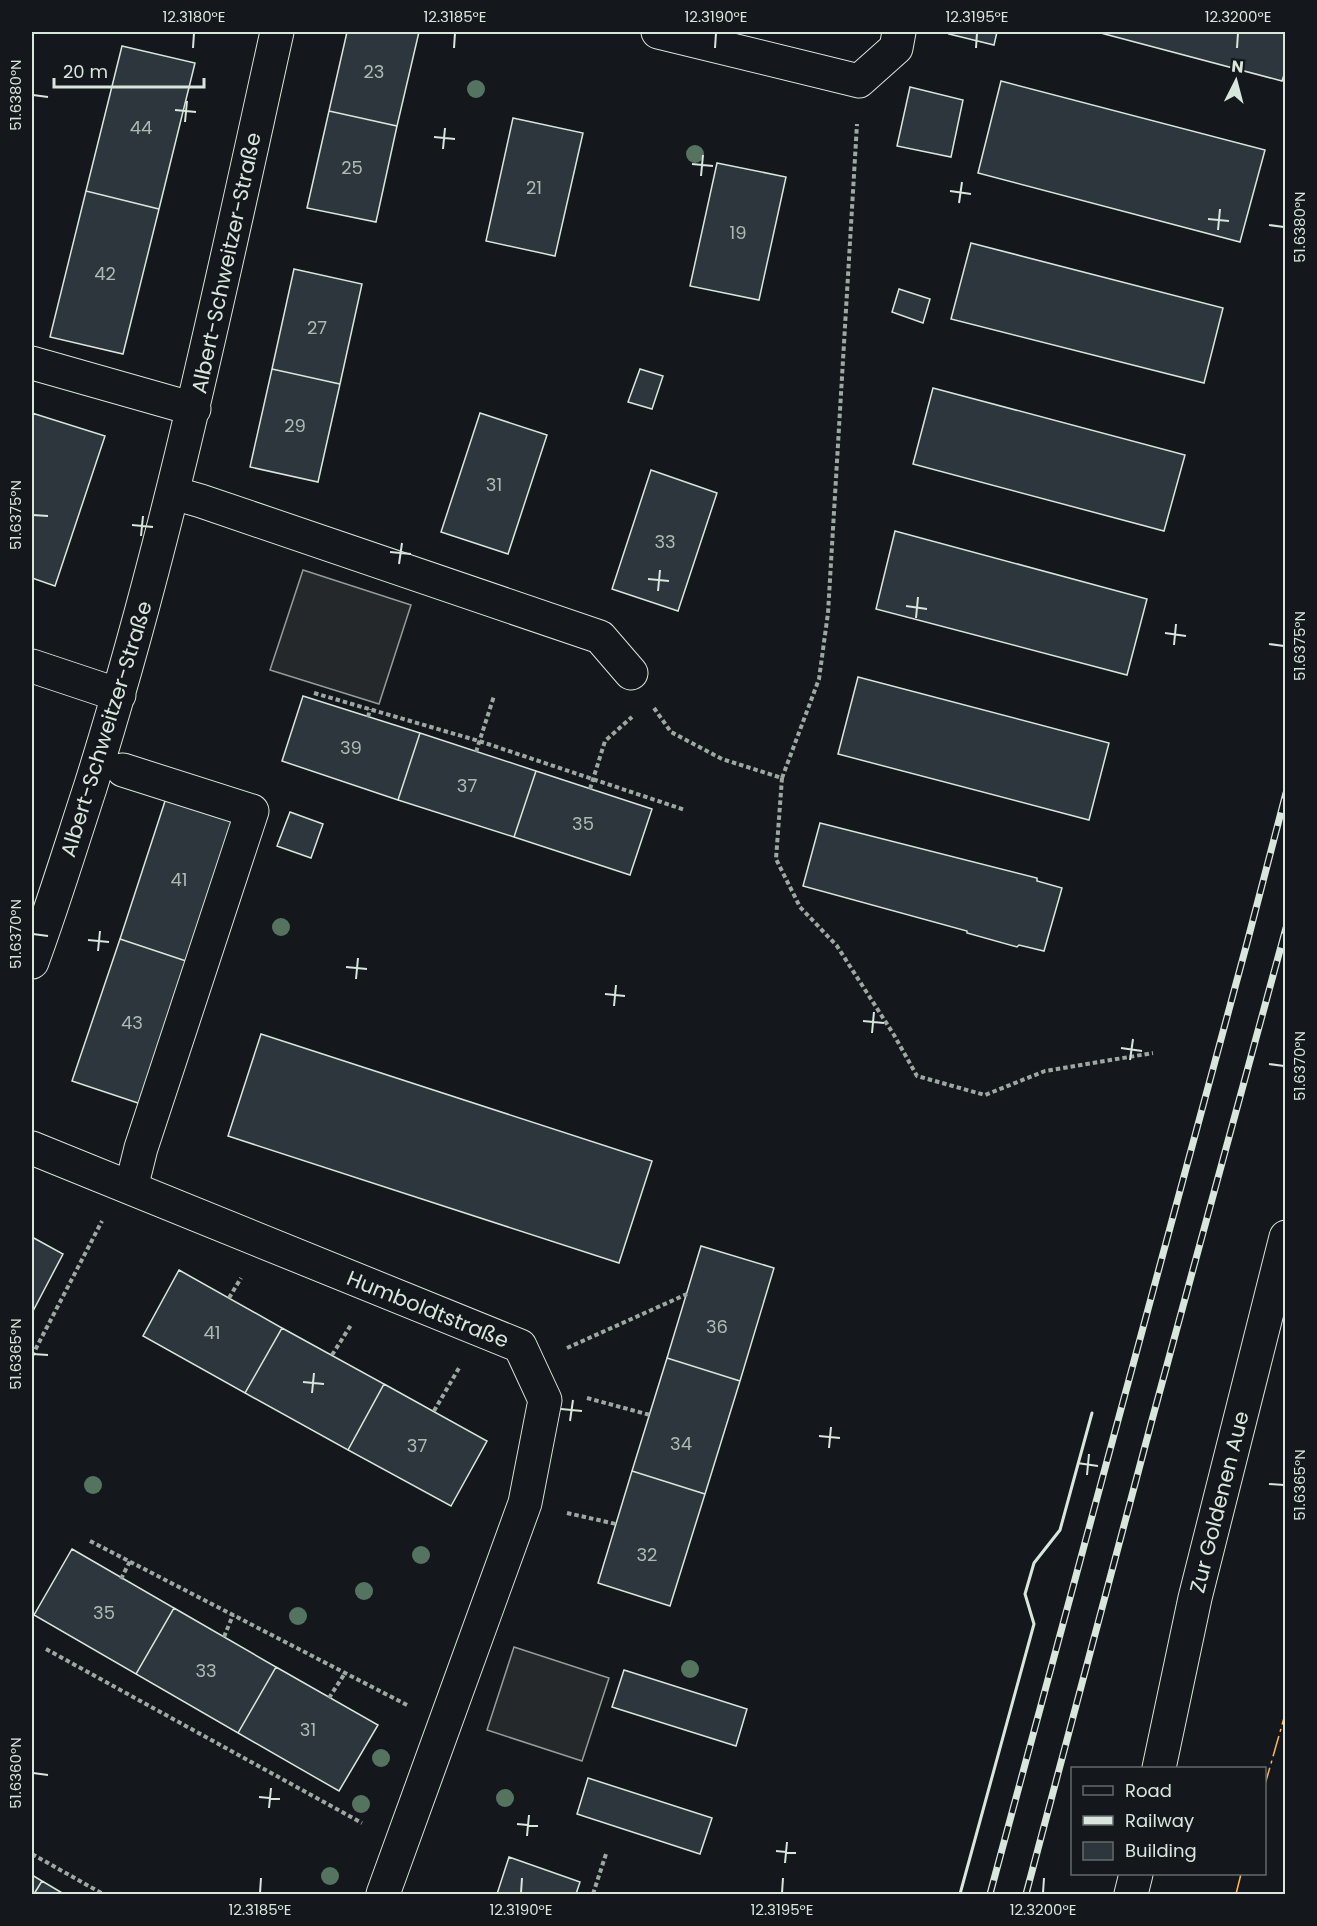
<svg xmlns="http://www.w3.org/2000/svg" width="1317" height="1926" font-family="Poppins,sans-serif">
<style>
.parking{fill:#24282b;stroke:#939e99;stroke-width:1.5}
.building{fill:#2c363c;stroke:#d8e6dc;stroke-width:1.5}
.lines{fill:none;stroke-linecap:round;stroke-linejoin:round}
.minor-casing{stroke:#d8e6dc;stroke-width:35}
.path{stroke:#9da8a2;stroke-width:4;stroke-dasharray:4.5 3;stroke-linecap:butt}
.minor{stroke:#14181c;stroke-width:33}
.rail-casing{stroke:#d8e6dc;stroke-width:7}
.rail{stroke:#14181c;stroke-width:4.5;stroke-dasharray:14;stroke-linecap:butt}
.wall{stroke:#d8e6dc;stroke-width:3}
.power{stroke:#ffb74d;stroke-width:1.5;stroke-dasharray:21 4.5 3 4.5;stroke-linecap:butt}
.tree{fill:#55745f}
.ticks{fill:none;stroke:#d8e6dc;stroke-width:2}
.labels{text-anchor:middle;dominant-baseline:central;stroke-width:4.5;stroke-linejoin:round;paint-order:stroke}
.number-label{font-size:18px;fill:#adbab4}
.street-label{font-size:21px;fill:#d8e6dc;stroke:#14181c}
.neatline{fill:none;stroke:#d8e6dc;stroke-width:2}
.ticks-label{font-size:15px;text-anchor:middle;fill:#d8e6dc}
</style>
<rect width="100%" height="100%" fill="#14181c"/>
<path class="parking" d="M303 570 411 605 379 704 270 670Z
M514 1647 609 1678 582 1761 487 1730Z"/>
<path class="building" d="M347 32H419L397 126 329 111Z
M950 32H997L994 45 949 34Z
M1097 32H1286V69L1282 81Z
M122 46 195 63 159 209 86 191Z
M1001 81 1265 150 1240 242 978 173Z
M910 87 963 100 951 157 897 146Z
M329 111 397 126 376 222 307 208Z
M513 118 583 133 555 256 486 241Z
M717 163 786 177 759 300 690 286Z
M86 191 159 209 123 354 50 337Z
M971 243 1223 308 1204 383 951 319Z
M294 269 362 284 340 384 272 369Z
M899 289 930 299 923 323 892 312Z
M272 369 340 384 318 482 250 467Z
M640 369 663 376 652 409 628 402Z
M933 388 1185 455 1164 531 913 464Z
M32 413 105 436 55 586 32 578Z
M480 413 547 435 508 554 441 532Z
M651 470 717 493 678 611 612 589Z
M895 531 1147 599 1127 675 876 609Z
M858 677 1109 743 1089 820 838 754Z
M303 696 420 733 398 800 282 761Z
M420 733 536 771 514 837 398 800Z
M536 771 652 809 630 875 514 837Z
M167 795 239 820 192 963 120 939Z
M290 812 323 824 311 858 277 846Z
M820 823 1037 878V881L1062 888 1044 951 1019 945 1017 947 967 933V931L803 886Z
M120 939 192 963 144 1105 72 1081Z
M261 1034 652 1161 619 1263 228 1136Z
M32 1237 63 1254 32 1313Z
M701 1246 774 1268 740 1381 667 1358Z
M179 1270 282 1328 245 1393 143 1336Z
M282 1328 384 1384 348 1450 245 1393Z
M667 1358 740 1381 705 1494 632 1471Z
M384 1384 487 1441 451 1506 348 1450Z
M632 1471 705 1494 670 1606 598 1583Z
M72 1549 174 1608 136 1674 34 1615Z
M174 1608 276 1667 238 1733 136 1674Z
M276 1667 378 1725 339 1791 238 1733Z
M624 1670 747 1709 736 1746 612 1707Z
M588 1778 712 1818 700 1854 577 1814Z
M509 1857 580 1882 576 1894H497Z
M32 1875 42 1881 34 1894H32Z
M42 1881 64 1894H34Z"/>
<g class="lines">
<g class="minor-casing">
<path id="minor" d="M658 32 859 81 896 48 899 32
M32 363 194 409
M173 493 201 501 600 637 631 673
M32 666 119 695
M123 770 252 811 141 1148 131 1188
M32 962C53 905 71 846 90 788 168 540 221 285 277 32
M32 1148 520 1346 545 1400 525 1503 383 1894
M1159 1768 1195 1598 1286 1237
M1131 1894 1136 1874"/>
</g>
<path class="path" d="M314 693 479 741 685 810
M654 708 671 732 722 759 782 778 819 679 828 613 857 124
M368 717 370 709
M476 752 494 696
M782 778 776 859 800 907 837 946 894 1035 917 1076 985 1095 1045 1071 1153 1053
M590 789 605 741 632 717
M229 1298 241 1278
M567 1348 687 1294
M332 1355 351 1325
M32 1356 102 1221
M587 1398 650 1415
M434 1411 459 1368
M567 1513 616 1524
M90 1541 407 1705
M121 1579 130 1561
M224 1637 233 1615
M46 1649 362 1823
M329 1698 345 1673
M32 1854 103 1894
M593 1894 606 1854"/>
<use href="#minor" class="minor"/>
<g class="rail-casing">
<path id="rail" d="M990 1894 1247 943 1286 793
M1026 1894 1152 1420 1286 928"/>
</g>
<use href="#rail" class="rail"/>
<path class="wall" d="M960 1894 1034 1624 1025 1594 1034 1563 1060 1530 1092 1413"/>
<path class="power" d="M1264 1788 1286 1711
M1236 1894 1241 1874"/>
</g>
<g class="tree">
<circle cx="476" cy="89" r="9"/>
<circle cx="695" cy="154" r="9"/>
<circle cx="281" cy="927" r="9"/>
<circle cx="93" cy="1485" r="9"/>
<circle cx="421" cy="1555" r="9"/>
<circle cx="364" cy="1591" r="9"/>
<circle cx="298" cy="1616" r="9"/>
<circle cx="690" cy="1669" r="9"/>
<circle cx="381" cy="1758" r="9"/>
<circle cx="505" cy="1798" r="9"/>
<circle cx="361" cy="1804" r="9"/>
<circle cx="330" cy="1876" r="9"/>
</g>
<path class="ticks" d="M193 48 194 33M454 48 455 33M715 48 716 33M976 48 977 33M1237 48 1238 33M33 95 48 97M175 110 196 112M185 122 187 101M434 137 455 139M443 149 445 128M692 164 713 166M701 176 703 155M950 191 971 194M959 203 962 182M1208 219 1229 221M1269 225 1284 227M1218 230 1220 209M33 515 48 516M132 525 153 527M141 536 143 516M390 552 411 554M399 564 402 543M648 579 669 581M658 591 660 570M906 606 927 609M916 618 918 597M1165 633 1186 636M1269 644 1284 646M1174 645 1176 624M33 934 48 936M88 940 109 942M98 951 100 931M346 967 367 969M356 979 358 958M605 994 625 996M614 1006 616 985M863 1021 884 1023M872 1033 874 1012M1121 1048 1142 1051M1130 1060 1133 1039M1269 1064 1284 1066M33 1354 48 1355M303 1382 324 1384M312 1393 314 1373M561 1409 582 1411M570 1421 573 1400M819 1436 840 1438M829 1448 831 1427M1077 1463 1098 1466M1087 1475 1089 1454M1269 1484 1284 1485M33 1773 48 1775M259 1797 280 1799M269 1808 271 1788M517 1824 538 1826M527 1836 529 1815M776 1851 796 1853M785 1863 787 1842M260 1893 261 1878M521 1893 522 1878M782 1893 783 1878M1043 1893 1044 1878"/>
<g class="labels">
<g class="number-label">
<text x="374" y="71">23</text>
<text x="141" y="127">44</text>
<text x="352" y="167">25</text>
<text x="534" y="187">21</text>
<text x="738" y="232">19</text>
<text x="105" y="273">42</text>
<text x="317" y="327">27</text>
<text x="295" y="425">29</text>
<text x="494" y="484">31</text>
<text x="665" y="541">33</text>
<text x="351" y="747">39</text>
<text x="467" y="785">37</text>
<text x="583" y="823">35</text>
<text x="179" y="879">41</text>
<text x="132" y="1022">43</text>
<text x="717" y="1326">36</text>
<text x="212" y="1332">41</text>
<text x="681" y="1443">34</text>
<text x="417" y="1445">37</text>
<text x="647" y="1554">32</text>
<text x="104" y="1612">35</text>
<text x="206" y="1670">33</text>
<text x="308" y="1729">31</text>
</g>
<g class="street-label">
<text transform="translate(226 263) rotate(-78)">Albert-Schweitzer-Straße</text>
<text transform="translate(106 729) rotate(-73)">Albert-Schweitzer-Straße</text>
<text transform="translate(428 1309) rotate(22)">Humboldtstraße</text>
<text transform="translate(1219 1502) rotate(-76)">Zur Goldenen Aue</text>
</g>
</g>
<rect width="1317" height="1926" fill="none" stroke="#14181c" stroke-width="66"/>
<rect x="1071" y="1767" width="195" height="108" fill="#14181c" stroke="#626a69" stroke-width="1.5"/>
<rect x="1083" y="1786" width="30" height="9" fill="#14181c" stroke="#626a69" stroke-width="1.5"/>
<text x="1125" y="1797" font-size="18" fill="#d8e6dc">Road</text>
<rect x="1083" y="1816" width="30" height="9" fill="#d8e6dc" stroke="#626a69" stroke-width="1.5"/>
<text x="1125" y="1827" font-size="18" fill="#d8e6dc">Railway</text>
<rect x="1083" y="1842" width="30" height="18" fill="#2c363c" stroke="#626a69" stroke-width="1.5"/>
<text x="1125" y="1857" font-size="18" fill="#d8e6dc">Building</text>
<g transform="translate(1236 81) rotate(6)" stroke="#14181c" stroke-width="4.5" paint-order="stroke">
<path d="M0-4.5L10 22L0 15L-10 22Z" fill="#d8e6dc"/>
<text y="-9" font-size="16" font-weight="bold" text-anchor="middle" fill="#d8e6dc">N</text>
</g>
<path d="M54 78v9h150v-9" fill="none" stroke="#d8e6dc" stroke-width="3"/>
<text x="63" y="78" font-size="18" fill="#d8e6dc" stroke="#14181c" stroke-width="4.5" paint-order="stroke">20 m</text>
<rect x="33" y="33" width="1251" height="1860" class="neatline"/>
<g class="ticks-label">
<text x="194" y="22">12.3180°E</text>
<text x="455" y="22">12.3185°E</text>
<text x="716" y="22">12.3190°E</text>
<text x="977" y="22">12.3195°E</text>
<text x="1238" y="22">12.3200°E</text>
<text transform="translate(16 95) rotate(-90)" y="5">51.6380°N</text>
<text transform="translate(1300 227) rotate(-90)" y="5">51.6380°N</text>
<text transform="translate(16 515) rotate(-90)" y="5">51.6375°N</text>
<text transform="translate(1300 646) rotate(-90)" y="5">51.6375°N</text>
<text transform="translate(16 934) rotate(-90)" y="5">51.6370°N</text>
<text transform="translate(1300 1066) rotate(-90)" y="5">51.6370°N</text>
<text transform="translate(16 1354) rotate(-90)" y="5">51.6365°N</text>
<text transform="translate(1300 1485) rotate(-90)" y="5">51.6365°N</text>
<text transform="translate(16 1773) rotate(-90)" y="5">51.6360°N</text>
<text x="260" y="1915">12.3185°E</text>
<text x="521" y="1915">12.3190°E</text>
<text x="782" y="1915">12.3195°E</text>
<text x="1043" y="1915">12.3200°E</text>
</g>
</svg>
